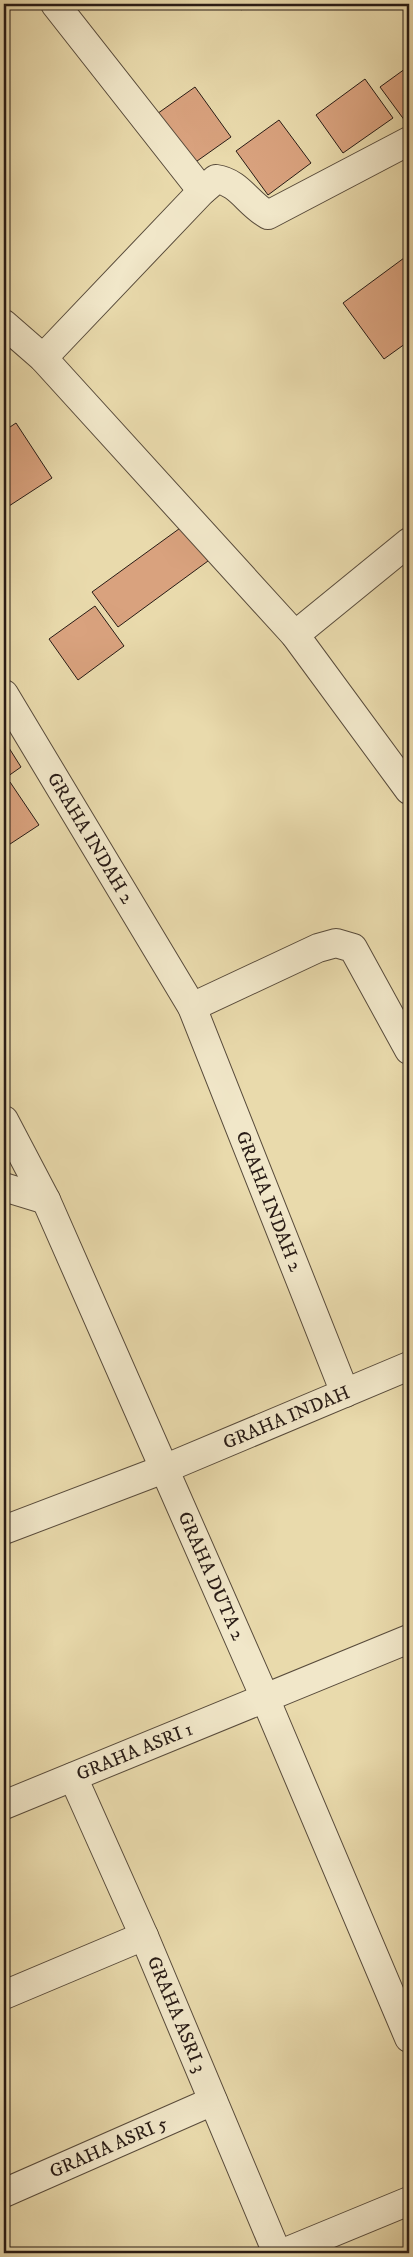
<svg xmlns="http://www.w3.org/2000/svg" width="413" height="2257" font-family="'IM FELL DW Pica',serif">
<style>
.building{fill:#d9a27e;stroke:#281b15}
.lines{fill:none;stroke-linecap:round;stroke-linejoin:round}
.street-casing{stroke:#584b3b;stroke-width:30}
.street{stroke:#f1e7c9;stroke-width:28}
.labels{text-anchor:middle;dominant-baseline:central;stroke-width:4;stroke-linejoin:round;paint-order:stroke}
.street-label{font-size:19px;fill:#281b15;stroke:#f1e7c9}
</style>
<rect width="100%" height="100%" fill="#e9daac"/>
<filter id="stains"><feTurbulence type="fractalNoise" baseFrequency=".004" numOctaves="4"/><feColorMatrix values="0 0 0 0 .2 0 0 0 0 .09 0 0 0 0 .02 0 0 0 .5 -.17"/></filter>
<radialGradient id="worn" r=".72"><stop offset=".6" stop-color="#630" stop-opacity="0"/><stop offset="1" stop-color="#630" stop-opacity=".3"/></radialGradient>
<path class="building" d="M237 4H250L241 10Z
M409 66V124L408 125 380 87Z
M365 79 393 118 343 153 316 115Z
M195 87 231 137 190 166 154 116Z
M279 120 311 163 268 195 236 151Z
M404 258 409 265V341L384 359 343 303Z
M16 423 52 478 9 506 4 498V431Z
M183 526 208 561 118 627 92 592Z
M95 606 124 646 78 680 49 639Z
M4 740 21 767 4 779Z
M10 782 39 825 4 848V787Z"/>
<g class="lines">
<g class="street-casing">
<g id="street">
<path d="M55 4 202 191"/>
<path d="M4 324 43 358 295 635 409 790"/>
<path d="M43 358 202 191 216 179C239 182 248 204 268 215L409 141"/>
<path d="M295 635 409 542"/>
<path id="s1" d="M4 694 192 1007 345 1393"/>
<path d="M192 1007 318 948 336 943 353 948 409 1050"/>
<path id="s2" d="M4 1120 46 1200 265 1698 409 2038"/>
<path d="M4 1187 46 1200"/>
<path id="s3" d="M4 1530 164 1469 409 1366"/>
<path id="s4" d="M73 1777 144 1936 277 2253"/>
<path id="s5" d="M4 1805 409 1639"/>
<path d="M4 1995 144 1936"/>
<path id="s6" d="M4 2193 213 2101"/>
<path d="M283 2253 409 2201"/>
</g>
</g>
<use href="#street" class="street"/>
</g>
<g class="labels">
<g class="street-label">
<text stroke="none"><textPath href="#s1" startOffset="168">GRAHA INDAH 2</textPath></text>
<text stroke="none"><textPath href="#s1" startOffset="574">GRAHA INDAH 2</textPath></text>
<text stroke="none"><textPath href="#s3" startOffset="304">GRAHA INDAH</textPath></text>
<text stroke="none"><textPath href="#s2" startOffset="501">GRAHA DUTA 2</textPath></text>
<text stroke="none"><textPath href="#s5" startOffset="141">GRAHA ASRI 1</textPath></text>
<text stroke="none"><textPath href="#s4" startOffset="259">GRAHA ASRI 3</textPath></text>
<text stroke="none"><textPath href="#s6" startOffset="114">GRAHA ASRI 5</textPath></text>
</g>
</g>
<rect width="413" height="2257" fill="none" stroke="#e9daac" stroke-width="20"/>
<rect x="5" y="5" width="403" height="2247" fill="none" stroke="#281b15" stroke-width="2.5"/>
<rect x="10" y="10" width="393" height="2237" fill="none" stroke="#281b15"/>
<rect width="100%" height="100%" filter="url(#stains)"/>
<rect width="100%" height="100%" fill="url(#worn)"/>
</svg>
